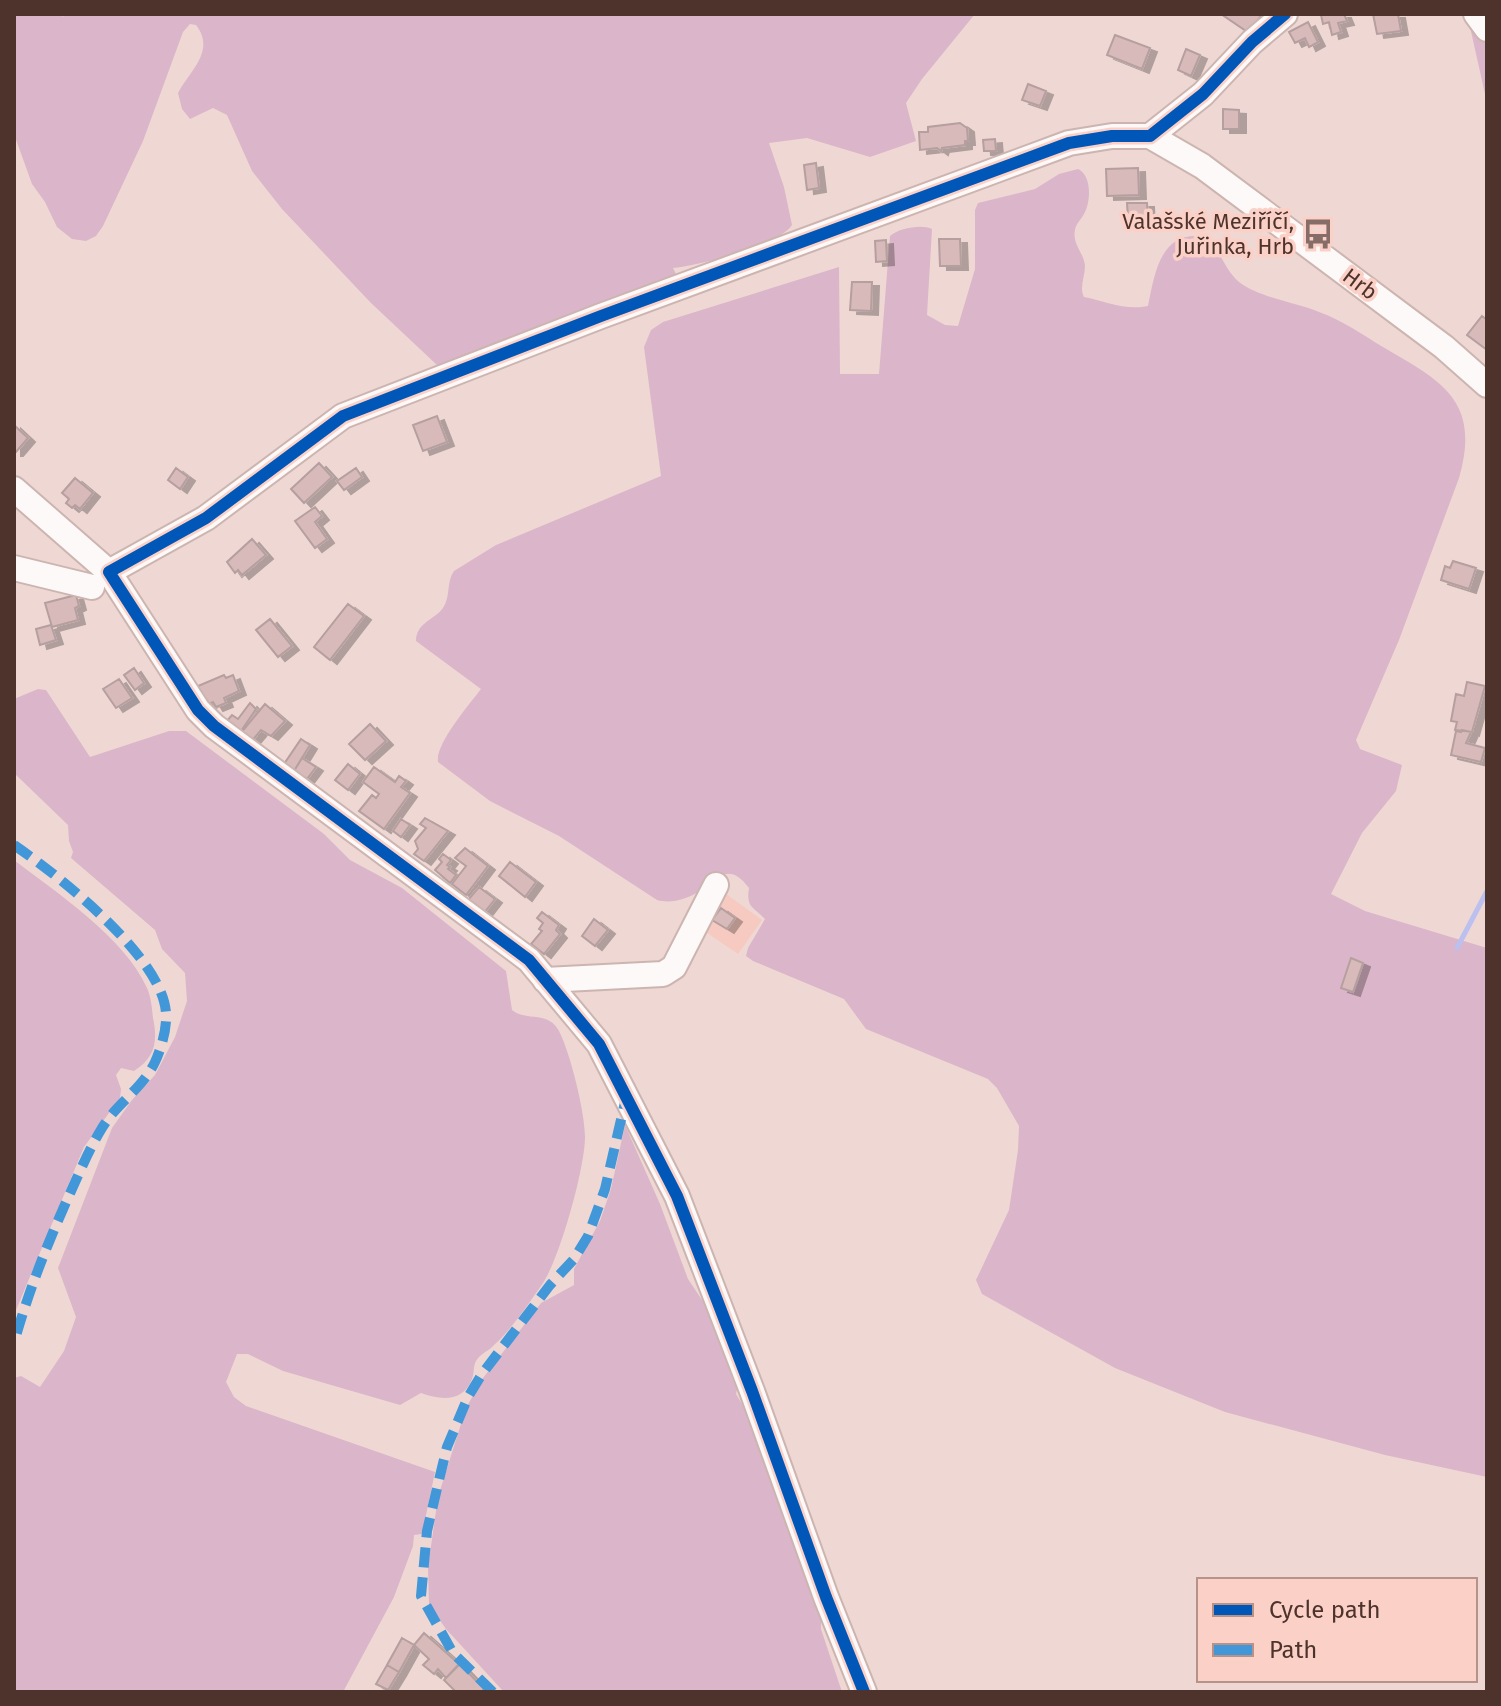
<svg xmlns="http://www.w3.org/2000/svg" width="1501" height="1706" font-family="'Fira Sans',sans-serif">
<style>
.built{fill:#f6cac0}
.green{fill:#dbb5c9}
.lines{fill:none;stroke-linecap:round;stroke-linejoin:round}
.stream{stroke:#bcc0ef;stroke-width:5}
.building{fill:#d8baba;stroke:#b69f9f;stroke-width:2;filter:url(#shadow)}
.minor-casing{stroke:#ccb5b0;stroke-width:28}
.minor{stroke:#fdf9f8;stroke-width:24}
.quiet{stroke:#4197d7;stroke-width:10;stroke-dasharray:20 10;stroke-linecap:butt}
.cycleway-casing{stroke:#fbd1c7;stroke-width:17}
.cycleway{stroke:#0057b8;stroke-width:12}
.labels{text-anchor:middle;dominant-baseline:central;stroke-width:7;stroke-linejoin:round;paint-order:stroke}
.poi-label{font-size:22px;fill:#4e332d;stroke:#fbd1c7;text-anchor:end}
.street-label{font-size:22px;fill:#4e332d;stroke:#fbd1c7}
</style>
<defs>
<filter id="shadow"><feDropShadow dx="7" dy="4" stdDeviation="0" flood-color="#0004"/></filter>
</defs>
<rect width="100%" height="100%" fill="#efd8d3"/>
<path class="built" d="M718 888 762 920 738 954 700 928Z"/>
<path class="green" d="M14 14H61L63 17 65 14H975L922 79 906 103 916 141 870 157 807 138 769 143 784 187 792 225C780 245 697 266 673 268L678 278 437 365 371 303 282 209 252 171 227 115 213 108 190 119 182 109 178 93C190 70 216 51 196 25L190 24 183 32 143 141 103 226 96 236 86 241 72 239 57 227 45 202 32 184 14 134Z
M1487 14V103L1468 18Z
M1078 169C1092 175 1091 202 1084 214 1081 220 1076 223 1075 230 1072 244 1084 253 1085 266 1085 277 1079 287 1084 297 1105 301 1126 311 1148 306 1155 271 1161 228 1208 237 1220 251 1225 270 1239 282 1260 298 1295 302 1319 312 1342 320 1363 335 1383 347 1443 382 1481 401 1459 478L1399 640 1356 740 1360 749 1402 765 1396 791 1362 833 1331 894 1365 911 1487 948V1477L1385 1455 1225 1412 1115 1368 982 1294 976 1280 1009 1210 1018 1150 1019 1126 997 1088 988 1079 866 1029 844 999 753 961 746 956 748 948 765 919C753 906 746 908 749 888 728 860 718 880 700 891 687 899 671 904 657 900L559 836 490 801 438 762C435 744 469 705 481 689L416 641C416 623 434 620 443 608 451 596 446 582 454 571L496 545 661 476 644 347 651 330 663 322 839 267 840 374H879L890 236C899 228 922 224 932 229L927 315 945 325 958 326 975 269V210L978 203 1035 189 1059 174Z
M38 689 46 690 90 757 169 731H186L324 834 350 860 402 888 506 971 512 1010C526 1022 548 1010 559 1031 570 1052 585 1112 585 1137 585 1168 560 1257 543 1283 529 1303 512 1329 494 1345 490 1350 484 1352 479 1357 472 1364 475 1371 472 1379 463 1403 440 1400 421 1393L400 1405 283 1371 248 1354H237L226 1382 234 1397 246 1406 435 1472 422 1534 414 1535 413 1546 394 1597 343 1692H14V1378L21 1376 40 1387 64 1351 76 1317 58 1268 112 1128 132 1100 155 1075 175 1037 187 1001 185 973 162 949 155 930 71 858 73 852 69 841 68 825 14 773V699Z
M14 860C56 892 125 938 147 988 151 997 152 1008 153 1018 158 1041 155 1058 134 1071L121 1068 116 1075 121 1089 120 1098 84 1147 14 1315Z
M625 1125 660 1204 688 1279 704 1303 738 1384 736 1394 748 1414 821 1615V1629L842 1692H504L446 1629 429 1605 428 1567 438 1497 466 1408 483 1378 541 1303 574 1285V1269L600 1221 611 1189Z"/>
<g class="lines">
<path class="stream" d="M1457 948 1487 891"/>
</g>
<path class="building" d="M1221 14H1262L1249 33Z
M1324 14H1344L1347 21 1338 23 1341 32 1332 35 1329 22 1323 24 1321 15Z
M1373 14H1398L1401 31 1377 34Z
M1308 22 1318 42 1309 47 1305 38 1295 43 1289 32Z
M1115 35 1150 48 1142 69 1107 55Z
M1186 49 1200 55 1191 76 1178 70Z
M1028 84 1046 91 1040 106 1022 100Z
M1223 109 1239 110V129H1223Z
M960 123 967 128 968 141H965V145L942 148 941 151 937 148 920 150 919 132H928V127Z
M995 139 996 151H984L983 140Z
M816 163 819 188 807 190 804 165Z
M1138 168 1139 195 1107 196 1106 169Z
M1127 203H1147L1148 223 1135 224V218L1128 219Z
M939 239H960L961 266H940Z
M886 240 887 261 876 262 875 241Z
M852 282H872L871 311 850 310Z
M1482 316 1487 320V350L1467 335Z
M437 416 447 442 423 451 413 425Z
M14 425 28 438 16 452H14Z
M319 463 332 477 304 503 291 489Z
M176 468 188 477 180 489 168 480Z
M356 468 362 477 344 490 337 481Z
M75 478 93 493 80 509 75 505 72 508 66 503 69 499 62 493Z
M315 507 322 516 315 522 327 539 315 548 295 521Z
M252 539 266 555 242 575 238 570 235 573 227 562Z
M1453 561 1476 568 1469 589 1441 580 1445 566 1450 568Z
M76 595 79 606 75 608 78 620 52 627 45 603Z
M348 604 364 616 330 660 314 647Z
M270 619 292 646 278 657 256 630Z
M51 625 56 640 40 645 36 629Z
M134 668 144 683 135 690 124 675Z
M224 675 226 678 233 675 239 691 224 698 226 703 216 707 213 702 207 705 198 686Z
M119 679 132 698 116 708 103 689Z
M1467 682 1485 686 1472 732 1455 730 1457 722 1451 721 1456 694 1464 696Z
M250 703 256 709 239 734 225 723 232 715 238 719Z
M265 704 285 721 271 736 261 730 251 742 240 734Z
M370 724 386 741 365 760 349 744Z
M1462 730 1471 732 1466 743 1485 748 1481 762 1451 755 1456 731 1461 732Z
M301 739 310 745 294 771 284 764Z
M302 758 316 767 307 779 294 771Z
M348 764 360 774 348 790 335 780Z
M374 767 395 782 399 776 406 781 401 787 410 793 384 829 359 811 372 795 376 798 379 794 363 782Z
M425 818 448 831 424 861 414 854 418 849 415 841 426 828 420 824Z
M401 819 410 825 401 837 393 831Z
M465 848 488 866 466 895 452 884 466 866 455 858Z
M443 854 451 860 447 865 450 867 448 869 456 875 450 883 435 870 442 862 439 859Z
M510 862 536 882 525 897 499 876Z
M479 887 495 899 484 913 468 900Z
M721 908 735 918 727 929 712 920Z
M542 912 559 925 556 930 560 934 544 954 531 944 542 931 539 929 543 923 537 918Z
M594 919 608 930 595 946 582 936Z
M1351 958 1363 963 1353 992 1341 988Z
M424 1633 459 1664 446 1678 438 1669 434 1674 423 1665 429 1659 414 1645Z
M402 1638 414 1645 399 1672 387 1665Z
M460 1664 484 1689 481 1692H456L444 1680Z
M387 1665 399 1672 388 1690 376 1684Z"/>
<g class="lines">
<g class="minor-casing">
<path id="minor" d="M1476 14 1487 29
M1150 136 1202 166 1444 347 1487 385
M14 489 109 572
M14 568 92 587
M545 980 663 974 674 967 716 885
M864 1692 826 1597 752 1391 677 1196 599 1044 529 960 214 726 198 710 109 572 206 518 343 416 601 316 1069 143 1112 136H1150L1203 94 1252 42 1285 14"/>
</g>
<use href="#minor" class="minor"/>
<path class="quiet" d="M14 845C58 875 164 958 166 1014 167 1029 161 1049 155 1062 143 1088 116 1104 102 1128 88 1151 78 1176 67 1200 46 1247 28 1293 14 1343
M493 1692 453 1653 421 1596 427 1531 439 1480 447 1447 468 1397 482 1374 550 1285 574 1259 588 1236 605 1189 626 1098"/>
<g class="cycleway-casing">
<path id="cycleway" d="M864 1692 826 1597 752 1391 677 1196 599 1044 529 960 214 726 198 710 109 572 206 518 343 416 601 316 1069 143 1112 136H1150L1203 94 1252 42 1285 14"/>
</g>
<use href="#cycleway" class="cycleway"/>
</g>
<defs>
<g id="bus-bare" transform="scale(2.4)"><path d="M-5-6H5V4H4V6H2V4H-2V6H-4V4H-5ZM-3.5-4V0h7V-4ZM-3.5 1.2v1.5H-2V1.2ZM2 1.2v1.5H3.5V1.2Z" fill="#866d67" stroke="#fbd1c7" stroke-width="2.5" paint-order="stroke"/></g>
</defs>
<g fill-rule="evenodd">
<use href="#bus-bare" x="1318" y="234"/>
</g>
<g class="labels">
<g class="poi-label">
<text x="1294" y="221">Valašské Meziříčí,<tspan x="1294" dy="25">Juřinka, Hrb</tspan></text>
</g>
<g class="street-label">
<text transform="translate(1360 284) rotate(37)">Hrb</text>
</g>
</g>
<rect width="1501" height="1706" fill="none" stroke="#4e332d" stroke-width="32"/>
<rect x="1197" y="1578" width="280" height="104" fill="#fbd1c7" stroke="#b69289" stroke-width="2"/>
<rect x="1213" y="1604" width="40" height="12" fill="#0057b8" stroke="#b69289" stroke-width="2"/>
<text x="1269" y="1618" font-size="24" fill="#4e332d">Cycle path</text>
<rect x="1213" y="1644" width="40" height="12" fill="#4197d7" stroke="#b69289" stroke-width="2"/>
<text x="1269" y="1658" font-size="24" fill="#4e332d">Path</text>
</svg>
